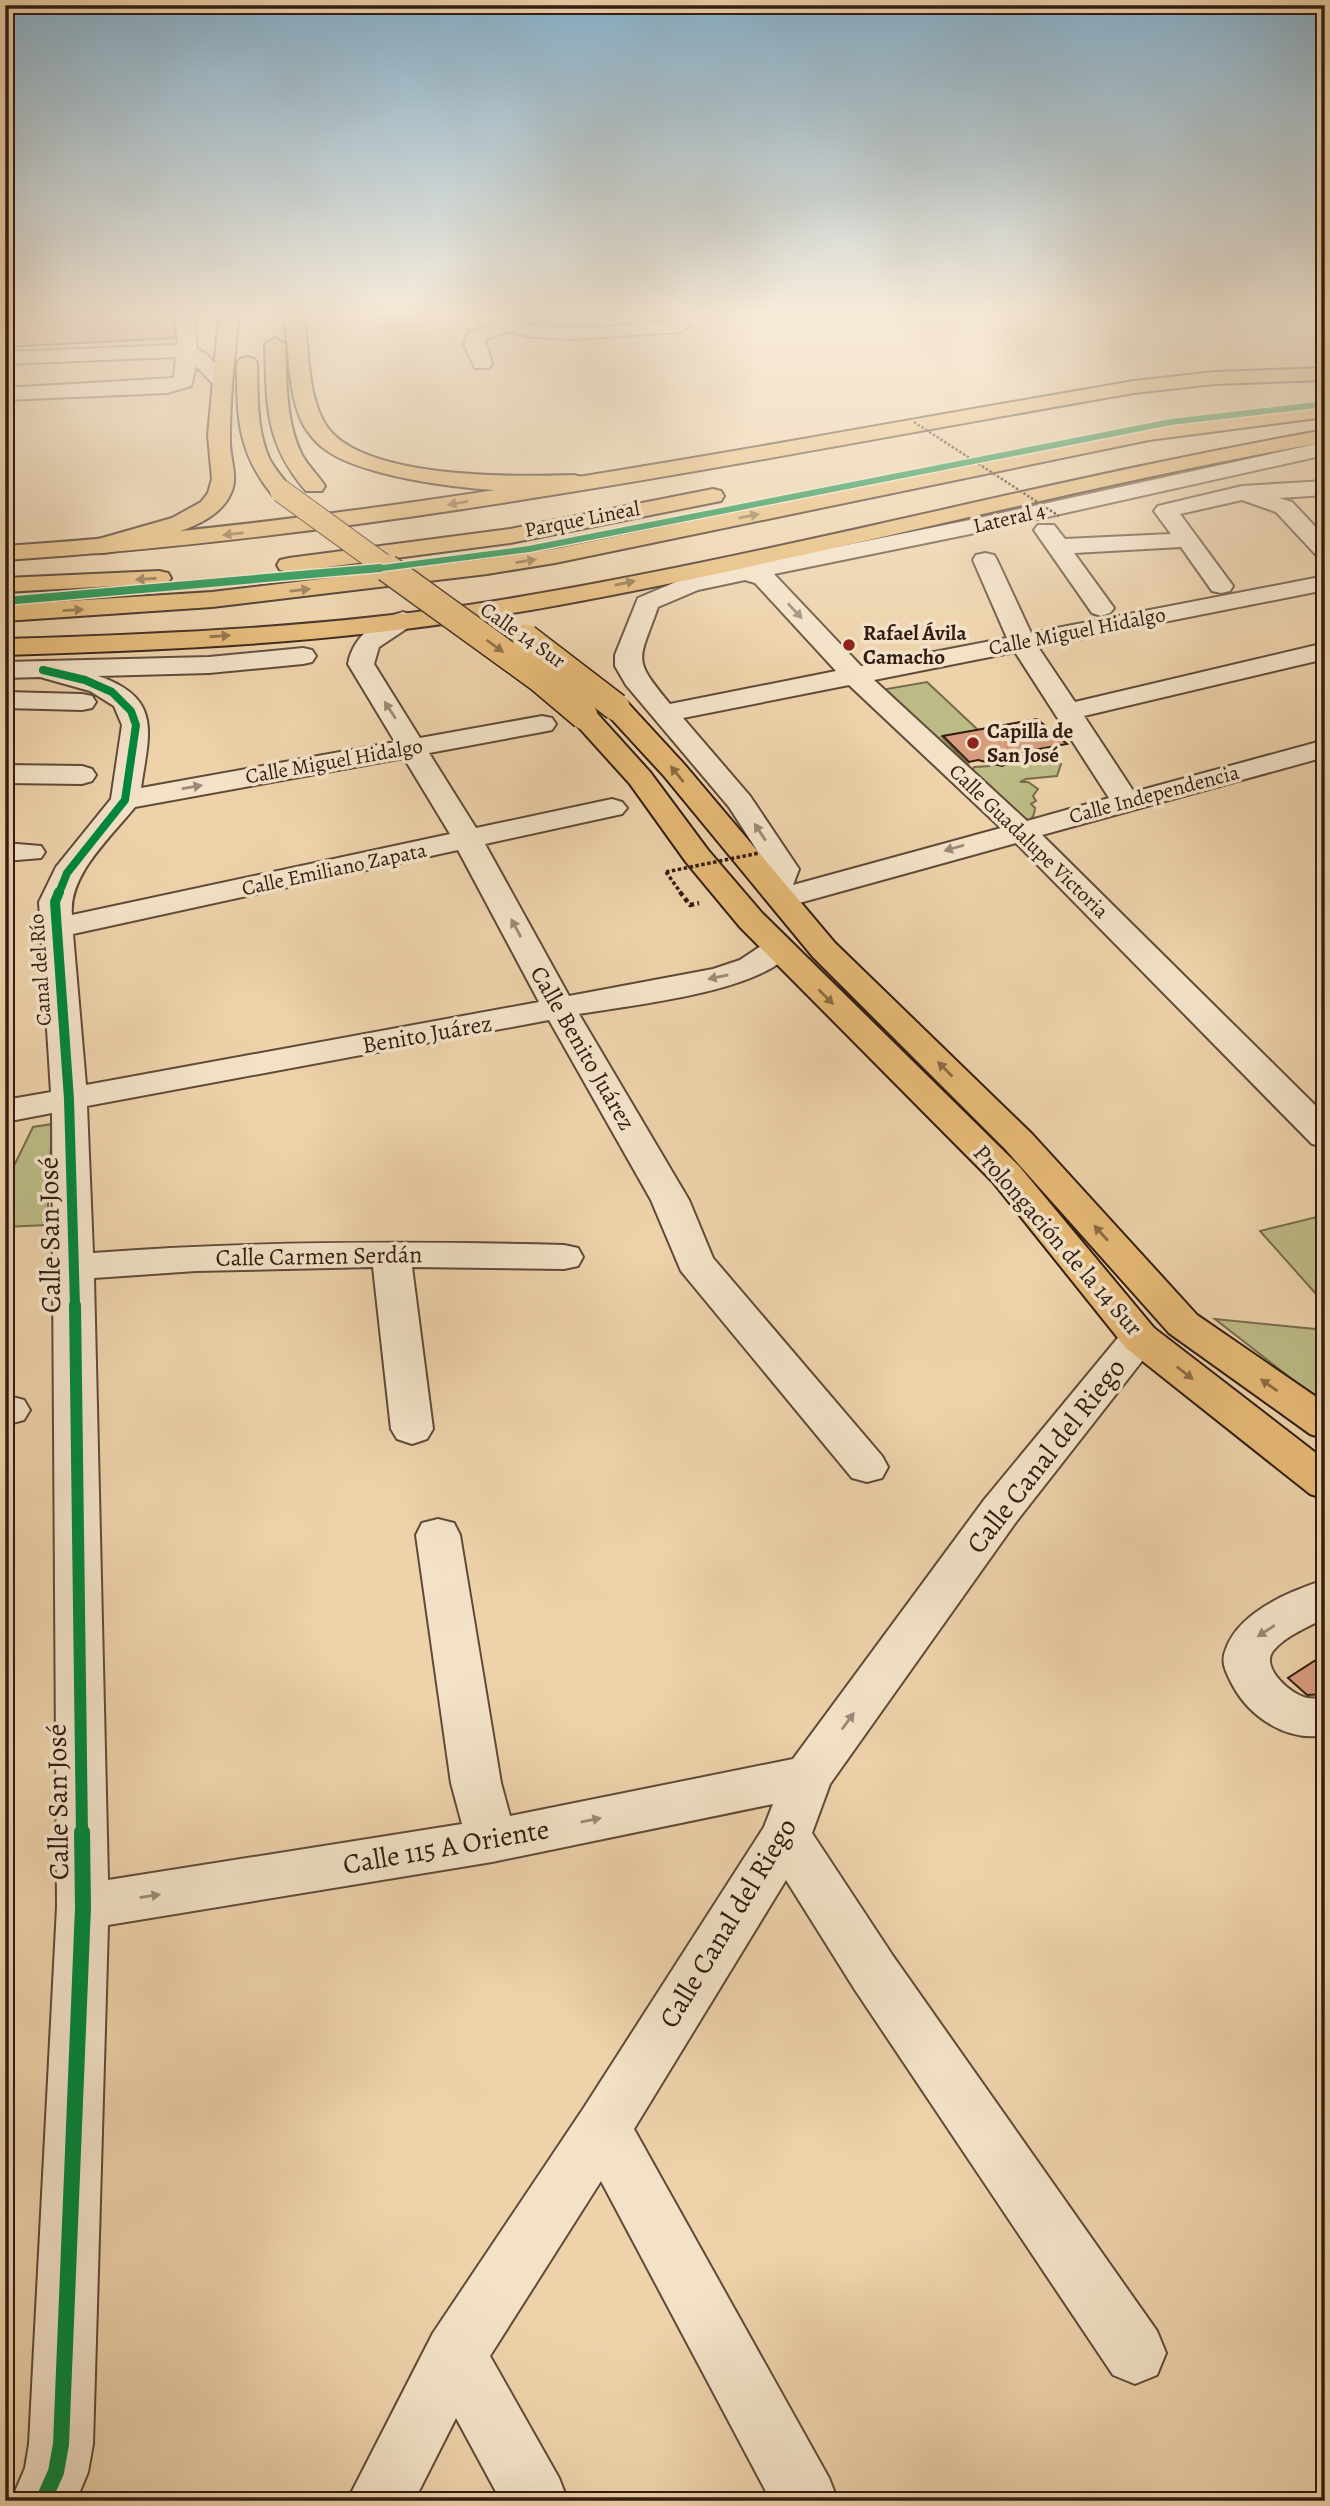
<svg xmlns="http://www.w3.org/2000/svg" width="1330" height="2506" font-family="Alegreya,serif">
<style>
.green{fill:#bcbb86;stroke:#766c4c;stroke-width:2}
.building{fill:#d79c7d;stroke:#311d13;stroke-width:2}
.lines{fill:none;stroke-linecap:round;stroke-linejoin:round}
.minor-casing{stroke:#604a39;stroke-width:4}
.major-casing{stroke:#311d13;stroke-width:4}
.highway-casing{stroke:#311d13;stroke-width:4}
.path-far1{stroke:#311d13;stroke-width:3.5;stroke-dasharray:3.5 2.5;stroke-linecap:butt}
.path{stroke:#311d13;stroke-width:4.5;stroke-dasharray:4.5 3.5;stroke-linecap:butt}
.minor{fill:#f3e2c8;fill-rule:evenodd}
.major{fill:#e6b975;fill-rule:evenodd}
.highway{fill:#e6b975;fill-rule:evenodd}
.major-bridge-far1-casing{stroke:#311d13;stroke-width:24;stroke-linecap:butt}
.major-bridge-casing{stroke:#311d13;stroke-width:30;stroke-linecap:butt}
.path-bridge-far1{stroke:#311d13;stroke-width:2.5;stroke-dasharray:2.5 2;stroke-linecap:butt}
.path-bridge{stroke:#311d13;stroke-width:3.5;stroke-dasharray:3.5 2.5;stroke-linecap:butt}
.major-bridge-far1{stroke:#e6b975;stroke-width:22}
.major-bridge{stroke:#e6b975;stroke-width:27}
.cycleway-far4-casing{stroke:#f3e2c8;stroke-width:9}
.cycleway-far3-casing{stroke:#f3e2c8;stroke-width:11}
.cycleway-far2-casing{stroke:#f3e2c8;stroke-width:14}
.cycleway-far1-casing{stroke:#f3e2c8;stroke-width:17}
.cycleway-casing{stroke:#f3e2c8;stroke-width:20}
.cycleway-far4{stroke:#00873e;stroke-width:6}
.cycleway-far3{stroke:#00873e;stroke-width:8}
.cycleway-far2{stroke:#00873e;stroke-width:10}
.cycleway-far1{stroke:#00873e;stroke-width:12}
.cycleway{stroke:#00873e;stroke-width:16}
.oneway{fill:#8c6b44}
.oneway2{fill:#9c8977}
.poi-dot{fill:#8f2418;stroke:#f3e2c8;stroke-width:2.5}
.labels{text-anchor:middle;dominant-baseline:central;stroke-width:7;stroke-linejoin:round;paint-order:stroke}
.far-street-label{font-size:21px;fill:#311d13;stroke:#f3e2c8}
.far-poi-label{font-size:21px;font-weight:bold;fill:#311d13;stroke:#f3e2c8;text-anchor:start}
.street-label{font-size:24px;fill:#311d13;stroke:#f3e2c8}
.near-street-label{font-size:28px;fill:#311d13;stroke:#f3e2c8}
</style>
<rect width="100%" height="100%" fill="#edd2aa"/>
<filter id="stains"><feTurbulence type="fractalNoise" baseFrequency=".00286" numOctaves="4"/><feColorMatrix values="0 0 0 0 .2 0 0 0 0 .09 0 0 0 0 .02 0 0 0 .5 -.17"/></filter>
<radialGradient id="worn" r=".72"><stop offset=".6" stop-color="#630" stop-opacity="0"/><stop offset="1" stop-color="#630" stop-opacity=".3"/></radialGradient>
<path class="green" d="M927 682 978 730 942 737 968 764 963 765 875 691Z
M1026 755 1049 758 1061 764 1057 776 1026 779 1020 782H1028L1038 789 1033 796 1036 801 1031 804 1035 808C1034 819 1030 822 1020 824L971 772 974 767 989 766 987 762 1002 766 1020 761 1019 757Z
M52 1124 47 1225 5 1227V1184L33 1127Z
M1325 1215V1304L1260 1231Z
M1215 1319 1325 1330V1405Z"/>
<path class="building" d="M5 316H173L175 338 5 347Z
M1037 719 1067 744 1012 754 1002 766 978 760 969 762 943 736Z
M1325 1654V1694L1307 1695 1288 1678Z"/>
<g class="lines">
<g class="minor-casing">
<path id="minor" d="M175 316H194L197 349 206 354 228 377 231 381 228 385H214L196 366 191 386 167 393 5 400V388L174 378 176 357 5 364V352L178 345Z
M508 316H529L523 323C573 334 630 324 680 320L690 326 680 332 573 339 533 337 508 331 485 340 492 364 489 368H475L464 344 469 333Z
M1325 442V455L975 533 774 574 861 666 1007 638 973 560 976 555 985 553 994 555 997 560 1031 633 1325 576V590L1038 647 1075 702 1325 643V659L1084 716 1134 792 1325 740V757L1042 835 1325 1115V1147L1312 1144 1016 843 792 905C775 909 767 903 759 890L767 878 769 869 729 807 626 685 615 666V655L638 598 683 579 724 570 727 565 736 563 747 565 975 519ZM745 580 755 583 836 671 670 704C631 657 639 662 658 607L698 590ZM1015 652 1109 798 1027 821 874 680ZM849 685 1001 828 793 885 799 869 750 796 683 718Z
M1325 481V495L1279 498 1292 502 1325 537V558L1317 556 1276 512 1242 500 1180 514 1233 586 1230 591 1221 593 1212 591 1181 547 1074 553 1114 608 1110 613 1101 616 1092 613 1034 530 1038 525H1054L1065 539 1171 534 1154 511 1158 506 1242 486Z
M403 612 412 615 416 620 412 625 379 647 374 664 420 738 542 716 552 718 556 724 552 730 542 732 429 753 476 828 612 799 622 802 627 808 622 814 485 844 569 996 713 969 740 960 767 942 778 939 789 942 794 949C764 992 631 1005 579 1014L689 1200 713 1258 882 1456 888 1467 882 1478 867 1482 852 1478 681 1271 651 1200 549 1020 87 1106 93 1253C250 1241 407 1241 564 1245L578 1248 583 1257 578 1266 564 1269 412 1267 433 1429 427 1439 412 1444 397 1439 391 1429 373 1267 196 1271 94 1278 108 1880 462 1824 451 1783 416 1535 422 1523 438 1519 454 1523 460 1535 501 1783 510 1816 793 1759 984 1500 1126 1328 1140 1324 1154 1328 1160 1338 1016 1522 830 1784 812 1833 893 1956 1157 2331 1166 2353 1157 2375 1135 2384 1113 2375 855 1990 786 1880 634 2129 829 2478 838 2501H771L601 2181 490 2356 559 2478 568 2501H501L456 2418 414 2501H347L433 2333 583 2109 764 1827 773 1804 492 1862 108 1925 93 2444 88 2472 76 2501H11L25 2468 29 2444 57 1907 52 1113 5 1122V1100L51 1092 39 902 56 867 111 799 122 725 114 706 90 691 40 677 5 678V662L209 657 303 648 312 650 316 656 312 662 303 664 209 673 98 676C163 698 149 733 141 788L395 742 348 664C353 636 377 619 403 612ZM404 758 450 834 72 915C68 875 111 837 135 807ZM458 850 539 1002 86 1085 73 934Z
M5 692 82 694 92 696 96 702 92 708 82 710 5 708Z
M5 765 82 766 92 769 96 775 92 781 82 784 5 783Z
M5 843 41 846 45 852 41 858 5 861Z
M5 1395 24 1400 30 1410 24 1420 5 1425Z
M1325 1580V1618C1308 1627 1285 1636 1273 1651 1260 1668 1292 1696 1308 1698 1313 1699 1320 1698 1325 1697V1735C1287 1742 1249 1717 1232 1684 1226 1672 1220 1662 1226 1649 1239 1612 1290 1591 1325 1580Z"/>
</g>
<g class="major-casing">
<path id="major" d="M219 316H239C234 357 230 398 230 439 229 457 239 476 231 493 219 521 182 531 155 539 136 545 107 557 88 552L84 547 88 542 172 518 201 502 208 493 212 479 208 435Z
M284 316H304C309 350 307 391 324 422 356 480 515 477 574 475L582 477 585 482 582 487C529 500 370 483 326 450 318 445 309 434 304 426 287 394 290 351 284 316Z
M275 338 285 344C287 380 285 421 302 455 308 466 318 475 325 486L322 491H306C264 442 267 405 265 344Z
M247 357 254 359 257 363C258 395 256 430 270 460 276 471 285 480 292 491L289 496H273C237 451 237 418 237 363L240 359Z
M616 699 626 701 684 764 835 943 1032 1134 1197 1315 1325 1403V1439L1310 1434 1169 1333 1006 1150 813 957 664 776 606 713 602 707 606 701Z
M584 708 594 710 650 772 708 850 762 913 1019 1166 1154 1328 1325 1460V1499L1310 1494 1126 1348 993 1182 740 927 686 862 630 784 574 722 570 716 574 710Z"/>
</g>
<g class="highway-casing">
<path id="highway" d="M1325 368V380L1214 384 1134 393C760 458 385 536 5 560V546C385 521 759 445 1134 381L1214 372Z
M1325 405V417L1149 440 555 563 487 574 212 607 5 621V605L212 592 487 559 555 549 1149 428Z
M1325 430V442C1047 492 774 570 495 616 333 643 169 650 5 655V639C169 634 333 627 495 601 774 556 1047 479 1325 430Z
M713 489 721 491 724 496 721 501 510 543 289 572 280 570 277 565 280 560 289 558 510 529Z
M159 571 168 573 171 578 168 583 5 592V578Z"/>
</g>
<path class="path-far1" d="M666 872 681 893"/>
<path class="path" d="M680 892 690 905 699 903"/>
<use href="#minor" class="minor"/>
<use href="#major" class="major"/>
<use href="#highway" class="highway"/>
<g class="major-bridge-far1-casing">
<path id="major-bridge-far1" d="M281 491 390 570"/>
</g>
<g class="major-bridge-casing">
<path id="major-bridge" d="M387 568 539 678 584 716
M526 638 616 707"/>
</g>
<path class="path-bridge-far1" d="M914 422 1059 516"/>
<path class="path-bridge" d="M666 872 759 853"/>
<use href="#major-bridge-far1" class="major-bridge-far1"/>
<use href="#major-bridge" class="major-bridge"/>
<g class="cycleway-far4-casing">
<path id="cycleway-far4" d="M367 570 529 549 1171 422 1325 404"/>
</g>
<g class="cycleway-far3-casing">
<path id="cycleway-far3" d="M5 601 380 568
M43 670 85 680 112 692 131 711 136 725 125 800 67 873 59 893"/>
</g>
<g class="cycleway-far2-casing">
<path id="cycleway-far2" d="M59 892 55 902 69 1099 75 1306"/>
</g>
<g class="cycleway-far1-casing">
<path id="cycleway-far1" d="M75 1305 82 1834"/>
</g>
<g class="cycleway-casing">
<path id="cycleway" d="M43 2501 56 2472 61 2444 83 1907 82 1832"/>
</g>
<use href="#cycleway-far4" class="cycleway-far4"/>
<use href="#cycleway-far3" class="cycleway-far3"/>
<use href="#cycleway-far2" class="cycleway-far2"/>
<use href="#cycleway-far1" class="cycleway-far1"/>
<use href="#cycleway" class="cycleway"/>
</g>
<defs><path id="oneway-solid" d="M-6-.8H1V-3.2L6.5 0L1 3.2V.8H-6Z" transform="scale(1.75)"/></defs>
<g class="oneway">
<use href="#oneway-solid" transform="translate(458 503) rotate(170)"/>
<use href="#oneway-solid" transform="translate(749 516) rotate(-12)"/>
<use href="#oneway-solid" transform="translate(233 534) rotate(174)"/>
<use href="#oneway-solid" transform="translate(526 561) rotate(-9)"/>
<use href="#oneway-solid" transform="translate(146 579) rotate(176)"/>
<use href="#oneway-solid" transform="translate(625 583) rotate(-12)"/>
<use href="#oneway-solid" transform="translate(300 590) rotate(-6)"/>
<use href="#oneway-solid" transform="translate(73 610) rotate(-3)"/>
<use href="#oneway-solid" transform="translate(220 636) rotate(-4)"/>
<use href="#oneway-solid" transform="translate(495 646) rotate(36)"/>
<use href="#oneway-solid" transform="translate(677 774) rotate(-129)"/>
<use href="#oneway-solid" transform="translate(826 997) rotate(45)"/>
<use href="#oneway-solid" transform="translate(945 1069) rotate(-135)"/>
<use href="#oneway-solid" transform="translate(1101 1233) rotate(-132)"/>
<use href="#oneway-solid" transform="translate(1185 1373) rotate(38)"/>
<use href="#oneway-solid" transform="translate(1269 1385) rotate(-145)"/>
</g>
<g class="oneway2">
<use href="#oneway-solid" transform="translate(795 611) rotate(47)"/>
<use href="#oneway-solid" transform="translate(390 710) rotate(-123)"/>
<use href="#oneway-solid" transform="translate(192 787) rotate(-10)"/>
<use href="#oneway-solid" transform="translate(760 832) rotate(-123)"/>
<use href="#oneway-solid" transform="translate(954 848) rotate(164)"/>
<use href="#oneway-solid" transform="translate(516 928) rotate(-118)"/>
<use href="#oneway-solid" transform="translate(718 977) rotate(168)"/>
<use href="#oneway-solid" transform="translate(1266 1631) rotate(147)"/>
<use href="#oneway-solid" transform="translate(848 1721) rotate(-54)"/>
<use href="#oneway-solid" transform="translate(591 1820) rotate(-12)"/>
<use href="#oneway-solid" transform="translate(150 1896) rotate(-9)"/>
</g>
<linearGradient id="sky" x2="0" y2="1"><stop stop-color="#89b5d2"/><stop offset="0.47" stop-color="#f7ebd9"/><stop offset="1" stop-color="#f7ebd9" stop-opacity="0"/></linearGradient>
<rect width="1330" height="667" fill="url(#sky)"/>
<g class="poi-dot">
<circle cx="849" cy="645" r="7"/>
<circle cx="973" cy="743" r="7"/>
</g>
<g class="labels">
<g class="far-street-label">
<text transform="translate(1009 518) rotate(-13)">Lateral 4</text>
<text transform="translate(582 519) rotate(-11)">Parque Lineal</text>
<text transform="translate(1077 631) rotate(-11)">Calle Miguel Hidalgo</text>
<text transform="translate(523 635) rotate(35)">Calle 14 Sur</text>
<text transform="translate(334 761) rotate(-10)">Calle Miguel Hidalgo</text>
<text transform="translate(1154 794) rotate(-15)">Calle Independencia</text>
<text transform="translate(1029 841) rotate(44)">Calle Guadalupe Victoria</text>
<text transform="translate(334 869) rotate(-12)">Calle Emiliano Zapata</text>
<text transform="translate(40 970) rotate(-94)">Canal del Río</text>
</g>
<g class="far-poi-label">
<text x="863" y="633">Rafael Ávila<tspan x="863" dy="24">Camacho</tspan></text>
<text x="987" y="731">Capilla de<tspan x="987" dy="24">San José</tspan></text>
</g>
<g class="street-label">
<text transform="translate(427 1034) rotate(-10)">Benito Juárez</text>
<text transform="translate(583 1048) rotate(60)">Calle Benito Juárez</text>
<text transform="translate(1058 1240) rotate(49)">Prolongación de la 14 Sur</text>
<text transform="translate(319 1256) rotate(-1)">Calle Carmen Serdán</text>
</g>
<g class="near-street-label">
<text transform="translate(50 1235) rotate(-91)">Calle San José</text>
<text transform="translate(1046 1456) rotate(-52)">Calle Canal del Riego</text>
<text transform="translate(58 1802) rotate(-91)">Calle San José</text>
<text transform="translate(446 1847) rotate(-10)">Calle 115 A Oriente</text>
<text transform="translate(728 1923) rotate(-59)">Calle Canal del Riego</text>
</g>
</g>
<rect width="1330" height="2506" fill="none" stroke="#edd2aa" stroke-width="28"/>
<rect x="7" y="7" width="1316" height="2492" fill="none" stroke="#311d13" stroke-width="3.5"/>
<rect x="14" y="14" width="1302" height="2478" fill="none" stroke="#311d13" stroke-width="2"/>
<rect width="100%" height="100%" filter="url(#stains)"/>
<rect width="100%" height="100%" fill="url(#worn)"/>
</svg>
